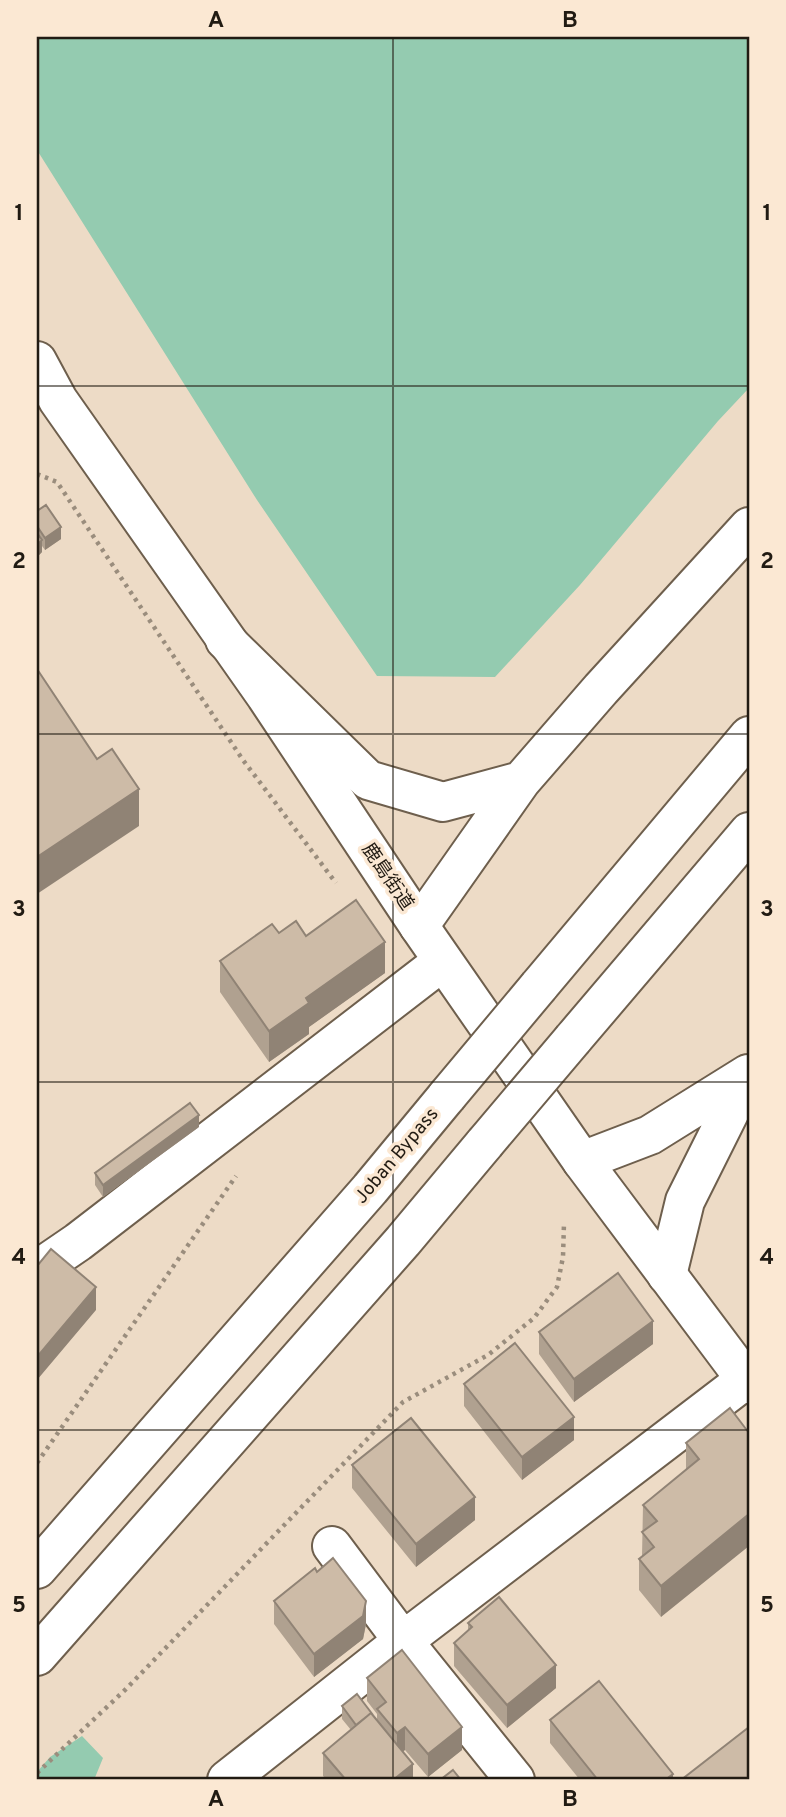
<svg xmlns="http://www.w3.org/2000/svg" width="786" height="1817" font-family="Overpass,'Noto Sans JP',sans-serif">
<style>
.green{fill:#94cbb0}
.lines{fill:none;stroke-linecap:round;stroke-linejoin:round}
.minor-casing{stroke:#6e5f4d;stroke-width:42}
.highway-casing{stroke:#6e5f4d;stroke-width:42}
.path{stroke:#9a8d7d;stroke-width:4.5;stroke-dasharray:3.5 5;stroke-linecap:butt}
.minor{stroke:#fff;stroke-width:38}
.highway{stroke:#fff;stroke-width:38}
.highway-bridge-casing{stroke:#6e5f4d;stroke-width:42;stroke-linecap:butt}
.highway-bridge{stroke:#fff;stroke-width:38}
.wall{fill:#b0a190}
.shaded-wall{fill:#908375}
.building{fill:#cdbba7;stroke:#908375;stroke-width:2}
.grid{fill:none;stroke:#211b13;stroke-width:2;stroke-opacity:0.55}
.labels{text-anchor:middle;dominant-baseline:central;stroke-width:7;stroke-linejoin:round;paint-order:stroke}
.street-label{font-size:19px;fill:#211b13;stroke:#fbe8d3}
.neatline{fill:none;stroke:#211b13;stroke-width:2.5}
.grid-label{font-size:23px;text-anchor:middle;font-weight:bold;fill:#211b13}
</style>
<rect width="100%" height="100%" fill="#eddbc6"/>
<path class="green" d="M37 37H749V388L718 421 580 585 495 677 377 676 257 500 37 150Z
M82 1736 103 1758 94 1780H37V1772L50 1757Z"/>
<g class="lines">
<g class="minor-casing">
<path id="minor" d="M37 361 58 400 266 696 419 926 582 1161 749 1384
M37 1270 78 1242 443 961
M332 1546 403 1641 515 1780
M227 1780 403 1641 745 1380"/>
</g>
<g class="highway-casing">
<path id="highway" d="M225 640 368 780 443 802 521 781
M419 926 521 781 601 689 749 527
M539 986 749 736
M573 1039 749 832
M582 1161 650 1135 748 1074
M667 1275 685 1201 748 1075
M37 1569 370 1189 447 1096
M37 1656 403 1241 485 1143"/>
</g>
<path class="path" d="M37 474 57 482 243 760 336 883
M37 1463 236 1176
M37 1773 126 1689 403 1402 488 1355 534 1318 557 1287 563 1257 564 1223"/>
<use href="#minor" class="minor"/>
<use href="#highway" class="highway"/>
<g class="highway-bridge-casing">
<path id="highway-bridge" d="M447 1096 539 986
M485 1143 573 1039"/>
</g>
<use href="#highway-bridge" class="highway-bridge"/>
</g>
<path class="wall" d="M37 511 61 539 45 550 42 546V552L37 557Z
M279 933 306 936 385 973 309 1027V1034L269 1062 220 992V961Z
M199 1127 103 1197 95 1185V1173Z
M539 1332 653 1344 574 1402 539 1354Z
M464 1384 574 1440 522 1480 464 1406Z
M730 1408 661 1617 639 1590V1559L642 1557 643 1505 686 1470V1443Z
M352 1465 475 1520 416 1567 352 1488Z
M317 1572 366 1624 363 1639 314 1677 274 1624V1601Z
M468 1623 556 1688 507 1728 454 1666V1643L468 1631Z
M367 1678 462 1750 428 1777 405 1750 403 1751 413 1780H327L323 1776V1753L351 1730 342 1719V1706L377 1720V1714L367 1701Z
M550 1720 673 1780H580L550 1743Z"/>
<path class="shaded-wall" d="M61 527V539L45 550V538Z
M42 540V552L37 557V545Z
M139 789V826L37 894V857Z
M385 942V973L309 1027V1034L269 1062V1031L306 998Z
M199 1115V1127L103 1197V1185Z
M96 1287V1310L37 1380V1357Z
M653 1321V1344L574 1402V1379Z
M574 1417V1440L522 1480V1457Z
M475 1497V1520L416 1567V1544Z
M749 1514V1546L661 1617V1586Z
M366 1601V1624L363 1639 314 1677V1654Z
M556 1665V1688L507 1728V1705Z
M405 1727V1750L397 1756V1733Z
M462 1727V1750L428 1777V1754Z
M413 1764V1780H393Z
M673 1774V1780H665Z"/>
<path class="building" d="M46 505 61 527 45 538 37 526V511Z
M37 533 42 540 37 545Z
M37 669 97 759 112 749 139 789 37 857Z
M356 900 385 942 306 998 309 1003 269 1031 220 961 272 924 279 933 296 921 306 936Z
M190 1103 199 1115 103 1185 95 1173Z
M51 1249 96 1287 37 1357V1266Z
M618 1273 653 1321 574 1379 539 1332Z
M515 1343 574 1417 522 1457 464 1384Z
M730 1408 749 1433V1514L661 1586 639 1559 654 1547 642 1532 657 1521 643 1505 699 1459 686 1443Z
M411 1418 475 1497 416 1544 352 1465Z
M333 1558 366 1601 363 1616 314 1654 274 1601 315 1568 317 1572Z
M499 1597 556 1665 507 1705 454 1643 472 1627 468 1623Z
M402 1650 462 1727 428 1754 405 1727 397 1733 377 1709 386 1702 367 1678Z
M599 1681 673 1774 665 1780H598L550 1720Z
M357 1694 373 1715 371 1713 356 1725 342 1706Z
M371 1713 413 1764 393 1780H346L323 1753Z
M749 1727V1780H681Z
M453 1770 461 1780H440Z"/>
<path class="grid" d="M393 37V1780M37 386H749M37 734H749M37 1082H749M37 1430H749"/>
<g class="labels">
<g class="street-label">
<text transform="translate(387 877) rotate(56)">鹿島街道</text>
<text transform="translate(397 1156) rotate(-50)">Joban Bypass</text>
</g>
</g>
<rect width="786" height="1817" fill="none" stroke="#fbe8d3" stroke-width="77"/>
<rect x="38" y="38" width="710" height="1740" class="neatline"/>
<g class="grid-label">
<text x="216" y="27">A</text>
<text x="570" y="27">B</text>
<text x="19" y="220">1</text>
<text x="767" y="220">1</text>
<text x="19" y="568">2</text>
<text x="767" y="568">2</text>
<text x="19" y="916">3</text>
<text x="767" y="916">3</text>
<text x="19" y="1264">4</text>
<text x="767" y="1264">4</text>
<text x="19" y="1612">5</text>
<text x="767" y="1612">5</text>
<text x="216" y="1806">A</text>
<text x="570" y="1806">B</text>
</g>
</svg>
